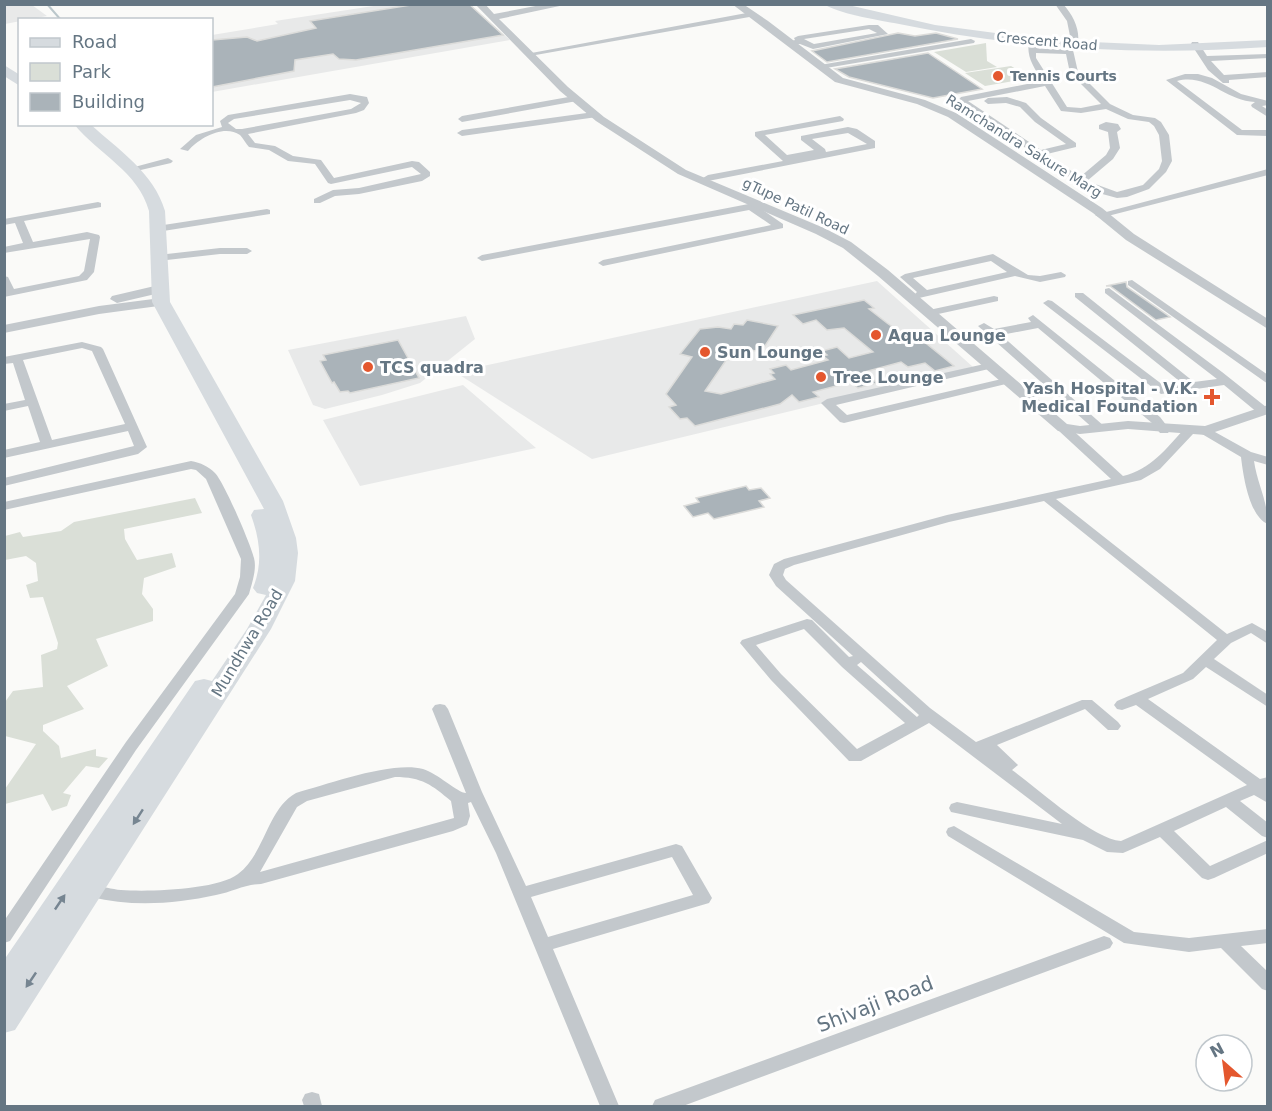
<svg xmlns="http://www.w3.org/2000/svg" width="1272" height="1111" font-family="'DejaVu Sans',sans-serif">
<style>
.built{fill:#e8e9e9}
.green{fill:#dadfd7}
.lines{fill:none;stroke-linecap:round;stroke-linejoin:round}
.stream{stroke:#bbc7cb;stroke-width:2}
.building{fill:#aab3b9;stroke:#dcdcda;stroke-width:1.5}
.minor{fill:#c3c8cc;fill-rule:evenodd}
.tertiary{fill:#c3c8cc;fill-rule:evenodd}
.secondary{fill:#d6dbdf;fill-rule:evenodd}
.trunk{fill:#d6dbdf;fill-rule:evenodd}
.oneway{fill:#768591}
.poi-dot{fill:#e4572e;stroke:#fff;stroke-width:2}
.labels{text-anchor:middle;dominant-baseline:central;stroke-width:6;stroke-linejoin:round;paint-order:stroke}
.far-street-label{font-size:14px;fill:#657683;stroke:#fff}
.far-poi-label{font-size:14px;font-weight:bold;fill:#657683;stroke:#fff;text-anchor:start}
.poi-label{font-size:16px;font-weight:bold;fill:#657683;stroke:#fff;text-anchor:start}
.street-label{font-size:16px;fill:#657683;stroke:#fff}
.near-street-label{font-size:20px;fill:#657683;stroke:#fff}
</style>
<rect width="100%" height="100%" fill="#fafaf8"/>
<path class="built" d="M5 4 32 5 47 16 5 24Z
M380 5H470L510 40 212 92V35L278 24 275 21Z
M877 281 973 367 592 459 455 372Z
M466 316 475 339 420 383 382 395 325 409 313 405 288 350Z
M463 385 536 448 360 486 323 420Z"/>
<path class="green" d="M986 43 987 61 997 67 966 72 934 52Z
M1011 66 1031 78 985 86 965 73Z
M195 498 202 513 124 529 125 539 137 560 172 553 176 567 144 578 142 594 153 609V621L96 639 108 666 67 686 84 709 43 725V731L59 746 61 758 96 749V756L108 758 99 768 86 766 63 793 71 795 67 806 52 811 43 794 5 804V789L36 744 5 736V702L13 691 43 687 41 655 57 649 58 643 43 597 30 598 26 585 38 581 36 563 26 556 5 560V536L20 532 23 537 61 531 74 522Z"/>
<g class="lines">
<path class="stream" d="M47 4 61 20"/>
</g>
<path class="building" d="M417 4H469L503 35 356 60 339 59 333 54 295 60 294 71 212 87V40L247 37 257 41 316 28 310 21Z
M898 33 915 36 936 33 958 39 827 62 812 51Z
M928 53 982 89 933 98 849 77 835 69Z
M1126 282 1127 287 1170 317 1156 320 1110 286H1106Z
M864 300 874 308 869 309 887 323 908 338 917 336 954 366 935 371 925 363 908 367 901 362 864 372 877 383 858 388 851 382 813 392 819 397 799 402 792 395 780 404 695 426 687 418 680 419 669 407 676 405 666 394 692 357 680 354 700 329 718 327 731 329 734 324 743 325 747 320 778 326 761 352 735 347 705 391 721 394 775 379 770 374 774 373 770 369 786 365 791 370 828 360 823 356 827 355 822 351 837 347 849 358 873 352 844 328 827 330 816 320 803 324 793 315Z
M398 340 419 378 350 393 348 391 340 392 334 382 332 383 320 361 326 360 323 355Z
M746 486 749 490 761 488 770 498 759 501 764 507 714 519 708 513 693 517 684 506 699 502 696 498Z"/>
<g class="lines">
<path class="minor" d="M1055 4H1063C1073 15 1080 29 1078 43L1071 41 1067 21Z
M752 12 756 14 755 16 530 56 526 54Z
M869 25H878L888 34 813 49 800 44 791 45 787 43 795 40 794 38 798 36ZM869 29 877 33 814 44 804 39Z
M1030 35 1037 37V48L1073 50 1078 72 1110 104 1133 115 1155 118 1161 122 1169 135 1172 161 1166 172 1149 189 1127 197 1117 198 1095 192 1079 184 959 103 958 101 961 97 1042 81C1032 64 1025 55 1030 35ZM1036 53 1066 54 1070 73 1101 104 1081 108 1067 107 1036 58ZM1045 86 1061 111 1081 113 1106 109 1128 119 1149 122 1154 126 1159 135 1162 161 1159 169 1143 185 1117 192 1087 181 1113 159 1120 148 1117 132 1121 129 1118 124 1106 122 1099 125V129L1108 132 1110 148 1106 155 1080 177 1047 154 1076 147V143L1041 118 1026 103 1007 97 988 98 984 101 988 104 1006 103 1020 107 1035 122 1066 144 1041 150 968 101Z
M971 39 975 41 974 43 820 69 816 67 820 65Z
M1192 42H1198L1207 56 1268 54V58L1211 61 1224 75 1268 72V77L1229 80V83H1223L1208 70 1191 44Z
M1185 74H1198L1212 78 1241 94 1268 101V105L1262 106 1268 110V117L1252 107 1251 105 1255 102C1225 101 1208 73 1177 81L1242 130H1268V136L1237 135 1166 80Z
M350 94 367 97 369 103 364 110 356 113 248 134 255 143 275 146 293 156 321 160 334 178 412 161 419 162 430 172V176L422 181 359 194 335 196 320 203H314V199L333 190 359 188 421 174 412 167 331 184 328 183 315 164 288 161 269 150 249 147C246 144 243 138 240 135 224 124 199 138 188 151L180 149 196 135 222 127 220 121 228 115ZM350 100 361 103 351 109 242 129H236L228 123 234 119Z
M574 96 577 97V101L462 122 458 119 462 116Z
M594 112 597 113V117L462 136 457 133 462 130Z
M840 116 844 119 843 121 765 135 787 155 814 150 801 140V136L848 127 857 129 875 141V148L708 181 703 178 708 175 783 161 755 136V132ZM848 133 867 144 826 152 825 149 812 139Z
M168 158 173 161 171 163 132 172 127 169Z
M1268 169V175L1100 218 1095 215Z
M98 202 101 203V207L24 221 33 242 87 232 99 235 100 237 94 272 87 280 4 297V276L8 277 14 289 79 276 84 271 90 239 4 253V247L23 243 15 223 4 225V219Z
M759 202 764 205 760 208 783 224V228L603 266 598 263 603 260 771 225 749 210 482 261 477 258 482 255Z
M267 209 270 210V214L157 232 152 229 157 226Z
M220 248H247L252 251 247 254H220L158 261 153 258 158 255Z
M993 254 1028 275 1040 276 1061 272 1066 275 1065 277 1040 282 1015 276 919 298 914 295 917 292 900 277 905 274ZM991 261 1007 272 927 290 913 278Z
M1132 280 1268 375V384L1128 285V281Z
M1109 288 1222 372 1266 407V413H1258L1224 385 1161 394 1043 303 1048 300 1052 301 1167 388 1183 384 1075 297V293H1083L1194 382 1217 379 1105 293V289Z
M994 296 998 297V301L929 316 924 313 929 310Z
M1033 315 1160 417 1170 430 1168 433H1160L1152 423 1038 328 1001 335 1105 427 1099 431 1095 430 978 326 984 323 994 329 1031 322 1028 318Z
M82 342 101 347 103 349 147 447 138 454 4 486V478L134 446 128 431 4 458V450L40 442 28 406 4 411V404L25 400 13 363 4 364V357ZM82 348 92 351 125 424 52 440 23 360Z
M989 363 993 364V368L836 405 847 415 1006 378 1010 379 1012 381 1010 383 844 423 840 422 821 403 827 399Z
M1063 424 1067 425 1123 476C1150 470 1167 448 1185 428H1193L1195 431 1193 434 1160 469 1141 480 1056 499 1227 634 1252 623 1268 632V644L1251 633 1231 643 1214 659 1268 695V707L1206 667 1193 679 1148 699 1260 779 1268 777V803L1254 795 1240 801 1268 823V838L1262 836 1226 807 1174 831 1210 866 1268 840V853L1214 878 1208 880 1202 878 1160 837 1123 853 1107 852 1083 840 951 812 949 808 951 804 957 802 1062 824 929 723 861 761H849L771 680 740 643 742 640 807 619 812 620 849 657 853 656 776 586 769 575 774 564 784 559 947 515 1111 479 1059 431 1057 428ZM1044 501 1217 640 1183 673 1117 701 1114 705 1117 709 1122 710 1136 705 1247 785 1121 841C1093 839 1037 788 1012 770L1018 765 997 745 1085 709 1108 730H1118L1121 726 1118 722 1092 700H1082L976 742 930 708 786 580 783 575 785 569 794 565 949 522ZM804 629 842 667 905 723 857 749 781 674 756 645ZM861 662 919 715 917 717 857 665Z
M1206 427 1251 452 1268 457V465L1254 461C1257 483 1268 502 1268 524 1249 517 1243 474 1241 457L1202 434 1200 431 1202 428Z
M191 461C201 463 208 466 215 473 224 482 251 545 254 558 257 569 252 583 249 594L136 750 10 941 4 943V921L126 742 235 594 240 577 241 559 206 479 196 470 191 469 4 510V502Z
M440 704 445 705 448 709 482 792 526 886 676 844 682 846 712 898 709 903 553 949 619 1106H600L496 853 471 802 468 803 470 816 467 825 453 831 261 884C245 884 232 892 216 895 175 904 132 907 91 897L85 895 82 891 85 887C96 883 109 889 121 890 148 892 217 890 238 874 265 854 267 809 296 793 329 784 391 761 423 769 437 773 458 793 466 793L432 709 435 705ZM395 777C422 777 432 785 451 801L454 818 260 872 297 807 307 801ZM672 857 693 895 548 937 531 897Z
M954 826 1134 932 1189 938 1268 929V943L1241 946 1268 972V991L1262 989 1221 948 1189 952 1124 943 948 836 946 832 948 828Z
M1104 936 1110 938 1113 943 1110 948 683 1106H652L655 1100Z
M312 1092 319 1094 322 1106H304L302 1100 305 1094Z"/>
<path class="tertiary" d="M475 4H485L494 14 546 4H569L499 19 568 87 604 117 686 170 824 228 851 242 888 270 1067 424 1080 426 1128 421 1205 426 1268 405V414L1206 435 1128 429 1080 434 1058 431 878 276 843 248 816 234 678 174 596 121 560 91Z
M732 4H743L768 21 843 78 925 100 956 113 1102 208 1134 234 1268 319V329L1126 240 1093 213 948 117 917 104 835 82Z
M159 285 166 289 164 292 117 303 110 299 112 296Z
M161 298 166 299 168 302 166 305 99 314 4 333V325L99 306Z"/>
<path class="secondary" d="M824 4H844L935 25 1047 40 1159 45 1268 40V47C1141 56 1018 49 894 23 877 20 836 13 824 4Z"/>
<path class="trunk" d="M4 65 20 75V86L4 76Z
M74 124H90C119 150 154 173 165 211L170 302 283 501 296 538 298 553 295 581 271 629 15 1030 4 1033V960L195 681 204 679 212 681 247 629 266 595 257 593 253 588C263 563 260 540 251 515L254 510 264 509 152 302 149 211C138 171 99 155 74 124Z"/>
</g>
<defs><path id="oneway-solid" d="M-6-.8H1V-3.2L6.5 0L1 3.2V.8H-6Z" transform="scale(1.5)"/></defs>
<g class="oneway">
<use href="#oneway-solid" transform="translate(138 817) rotate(123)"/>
<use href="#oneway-solid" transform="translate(60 902) rotate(-56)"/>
<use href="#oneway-solid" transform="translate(31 980) rotate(124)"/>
</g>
<g class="poi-dot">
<circle cx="998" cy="76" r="6"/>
<circle cx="876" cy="335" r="6"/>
<circle cx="705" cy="352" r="6"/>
<circle cx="368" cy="367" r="6"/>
<circle cx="821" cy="377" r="6"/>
<path d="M1209 388h6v6h6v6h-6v6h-6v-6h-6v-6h6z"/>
</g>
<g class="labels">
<g class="far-street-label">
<text transform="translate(1047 41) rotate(5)">Crescent Road</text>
<text transform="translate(1024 146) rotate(32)">Ramchandra Sakure Marg</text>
<text transform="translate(796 206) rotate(25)">gTupe Patil Road</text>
</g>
<g class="far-poi-label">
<text x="1010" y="76">Tennis Courts</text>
</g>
<g class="poi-label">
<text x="888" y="335">Aqua Lounge</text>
<text x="717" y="352">Sun Lounge</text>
<text x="380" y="367">TCS quadra</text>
<text x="833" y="377">Tree Lounge</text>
<text x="1198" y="388" text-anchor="end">Yash Hospital - V.K.<tspan x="1198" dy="18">Medical Foundation</tspan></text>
</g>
<g class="street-label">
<text transform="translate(247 643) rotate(-59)">Mundhwa Road</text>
</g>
<g class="near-street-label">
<text transform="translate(875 1004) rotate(-21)">Shivaji Road</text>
</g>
</g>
<rect width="1272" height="1111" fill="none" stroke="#657683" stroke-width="12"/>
<rect x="18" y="18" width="195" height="108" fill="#ffffff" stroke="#c1c8cd" stroke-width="1.5"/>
<rect x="30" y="38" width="30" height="9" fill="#d6dbdf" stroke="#c1c8cd" stroke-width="1.5"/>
<text x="72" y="48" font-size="18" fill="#657683">Road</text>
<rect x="30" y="63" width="30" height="18" fill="#dadfd7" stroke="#c1c8cd" stroke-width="1.5"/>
<text x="72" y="78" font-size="18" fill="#657683">Park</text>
<rect x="30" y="93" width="30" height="18" fill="#aab3b9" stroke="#c1c8cd" stroke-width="1.5"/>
<text x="72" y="108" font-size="18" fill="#657683">Building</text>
<g transform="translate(1224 1063) rotate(332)"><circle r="28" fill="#ffffff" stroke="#c1c8cd" stroke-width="1.5"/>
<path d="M0-4.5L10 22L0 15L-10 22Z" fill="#e4572e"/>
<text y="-9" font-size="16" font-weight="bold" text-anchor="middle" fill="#657683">N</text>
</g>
</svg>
